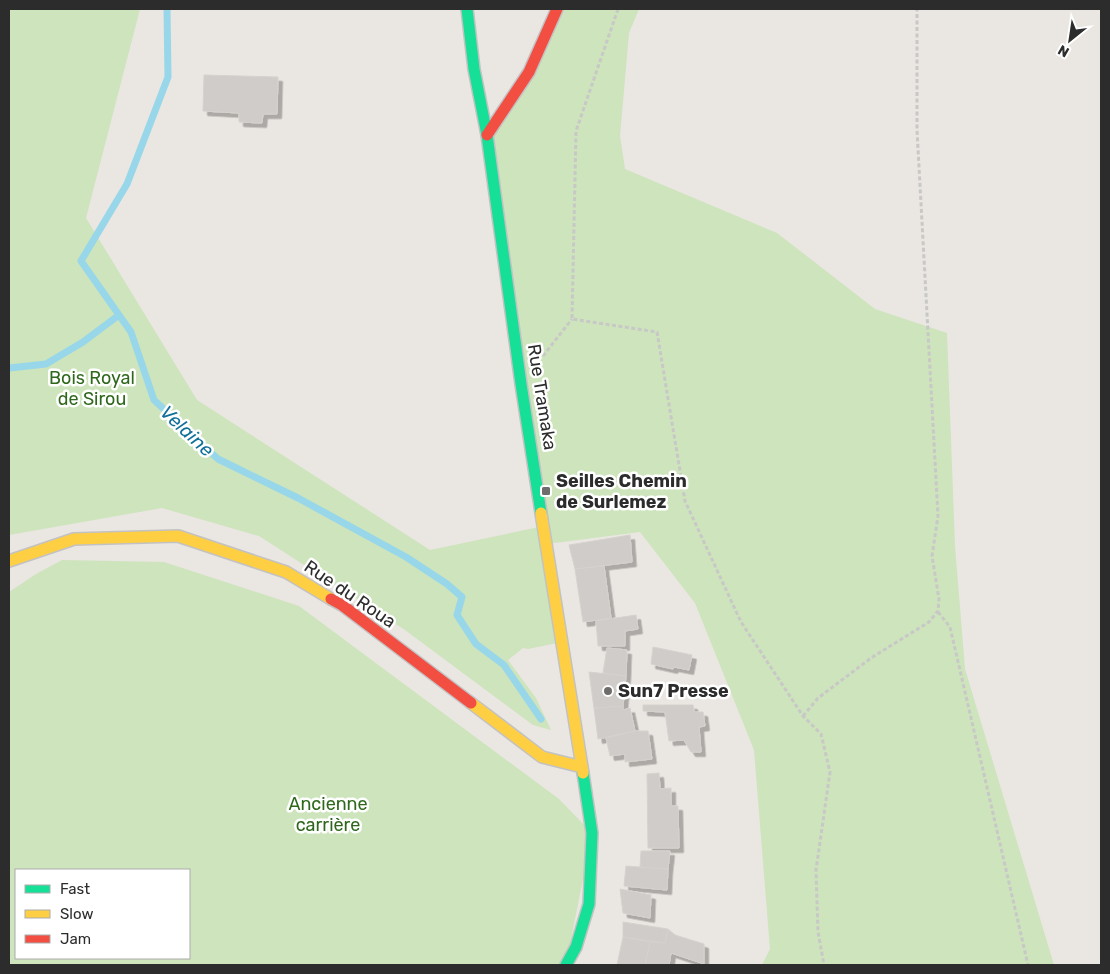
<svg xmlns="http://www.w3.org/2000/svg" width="1110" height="974" font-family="Rubik,sans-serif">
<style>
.green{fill:#cde4bc;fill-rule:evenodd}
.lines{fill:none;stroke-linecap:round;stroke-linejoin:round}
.stream{stroke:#97d7e9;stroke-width:7}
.building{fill:#cfccc9;stroke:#d5d2ce;filter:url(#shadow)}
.fast-casing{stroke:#c3c2c3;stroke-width:14}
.slow-casing{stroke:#c3c2c3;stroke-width:14}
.jam-casing{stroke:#c3c2c3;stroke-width:14}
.path{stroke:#c8c8c7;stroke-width:3;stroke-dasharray:4 2.5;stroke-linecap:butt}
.fast{stroke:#16e098;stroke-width:11}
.slow{stroke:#ffcf43;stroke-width:11}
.jam{stroke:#f24e42;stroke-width:11}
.poi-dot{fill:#6e6d6c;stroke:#fff;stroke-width:2}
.labels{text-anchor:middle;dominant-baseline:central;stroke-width:5;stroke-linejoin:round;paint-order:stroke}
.park-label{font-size:18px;fill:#2f681c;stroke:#fff}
.street-label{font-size:18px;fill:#2c2c2c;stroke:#fff}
.poi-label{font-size:18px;font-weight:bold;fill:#2c2c2c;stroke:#fff;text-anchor:start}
.water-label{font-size:19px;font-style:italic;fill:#11709a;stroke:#fff}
</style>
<defs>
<filter id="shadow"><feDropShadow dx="4.5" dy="4.5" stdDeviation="0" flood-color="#0004"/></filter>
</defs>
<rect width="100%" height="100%" fill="#eae6e2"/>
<path class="green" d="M9 9H140L86 218 197 400 430 550 544 526 487 135 557 9H639L629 33 620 136 625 169 777 233 875 309 947 333 955 546 965 669 1054 965H762L770 949 754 750 695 603 640 532 547 544 562 642 528 649 523 648 508 660 536 698 551 730 533 725 405 630 259 536 162 508 9 535Z
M62 560 164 562 299 606 559 799 592 833 566 965H9V592L36 574ZM16 870H189V958H16Z"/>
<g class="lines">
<path class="stream" d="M167 9 168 77 127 184 81 261 131 332 154 400 218 459 298 498 406 557 447 584 462 597 457 615 476 644 504 665 541 719
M9 368 46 364 83 342 119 315"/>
</g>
<path class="building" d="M204 75 278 77 277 114H263L262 123 239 122V113L203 111Z
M630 535 632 562 575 569 569 545Z
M604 566 611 618 583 622 575 569Z
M636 615 638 629 625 631V646H598L596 621Z
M653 647 692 655 689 670 674 667 673 669 651 664Z
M607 648 627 650 626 676 603 673Z
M589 672 626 676 623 706 594 708Z
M643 705H693L694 712H703L705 726 699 727 701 752H691L684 740 669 741 665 712 643 711Z
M623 706V710L630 708 635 731 598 739 594 708Z
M635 731H648L652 759 625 762V754L610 756 606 738Z
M659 773 660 789 671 788V806H678L679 848H648L647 774Z
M641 851H670L668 869 640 867Z
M626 866 668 869 667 890 624 886Z
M620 889 651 895 650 918 623 913Z
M623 922 668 929 665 943 623 937Z
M668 929 675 935 704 944V964L671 953 669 965H645L650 942 665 943Z
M623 937 650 942 645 965H617Z"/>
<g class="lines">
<g class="fast-casing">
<path id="fast" d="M467 9 474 69 487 135 521 384 541 513
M566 965 576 947 589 904 592 833 583 773"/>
</g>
<g class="slow-casing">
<path id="slow" d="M541 513 583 773
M9 561 74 539 178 536 286 572 331 599
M471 703 542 757 582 767"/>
</g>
<g class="jam-casing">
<path id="jam" d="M487 135 529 72 557 9
M331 599 342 605 471 703"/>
</g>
<path class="path" d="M618 9 576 131 572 319 657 332 685 501 741 622 803 716 821 734 830 772 816 870 818 932 824 965
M543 356 572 319
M938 612 950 627 1028 965
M803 716 818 698 871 658 929 622 938 611 939 599 932 556 938 516 917 130V9"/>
<use href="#fast" class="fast"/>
<use href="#slow" class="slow"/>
<use href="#jam" class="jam"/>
</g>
<g class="poi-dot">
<rect x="541" y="486" width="10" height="10" rx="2.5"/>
<circle cx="608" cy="691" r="5"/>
</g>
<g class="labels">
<g class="park-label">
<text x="92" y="378">Bois Royal<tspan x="92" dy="21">de Sirou</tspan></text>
<text x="328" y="804">Ancienne<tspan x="328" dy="21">carrière</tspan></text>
</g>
<g class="street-label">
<text transform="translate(542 397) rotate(81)">Rue Tramaka</text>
<text transform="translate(350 594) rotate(34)">Rue du Roua</text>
</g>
<g class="poi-label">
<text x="556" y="481">Seilles Chemin<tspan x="556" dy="21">de Surlemez</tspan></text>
<text x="618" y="691">Sun7 Presse</text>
</g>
<g class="water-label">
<text transform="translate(187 431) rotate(43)">Velaine</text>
</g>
</g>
<rect width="1110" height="974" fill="none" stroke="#2c2c2c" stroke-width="20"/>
<rect x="15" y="869" width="175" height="90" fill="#ffffff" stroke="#ababab"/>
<rect x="25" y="885" width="25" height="8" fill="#16e098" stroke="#ababab"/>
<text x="60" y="894" font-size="15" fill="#2c2c2c">Fast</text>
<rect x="25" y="910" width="25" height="8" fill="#ffcf43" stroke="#ababab"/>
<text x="60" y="919" font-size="15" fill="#2c2c2c">Slow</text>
<rect x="25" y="935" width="25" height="8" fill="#f24e42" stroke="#ababab"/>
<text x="60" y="944" font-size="15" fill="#2c2c2c">Jam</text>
<g transform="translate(1070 40) rotate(210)" stroke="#ffffff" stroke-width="4" paint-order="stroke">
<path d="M0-4L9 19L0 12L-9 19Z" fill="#2c2c2c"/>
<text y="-8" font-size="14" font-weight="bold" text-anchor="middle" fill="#2c2c2c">N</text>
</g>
</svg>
